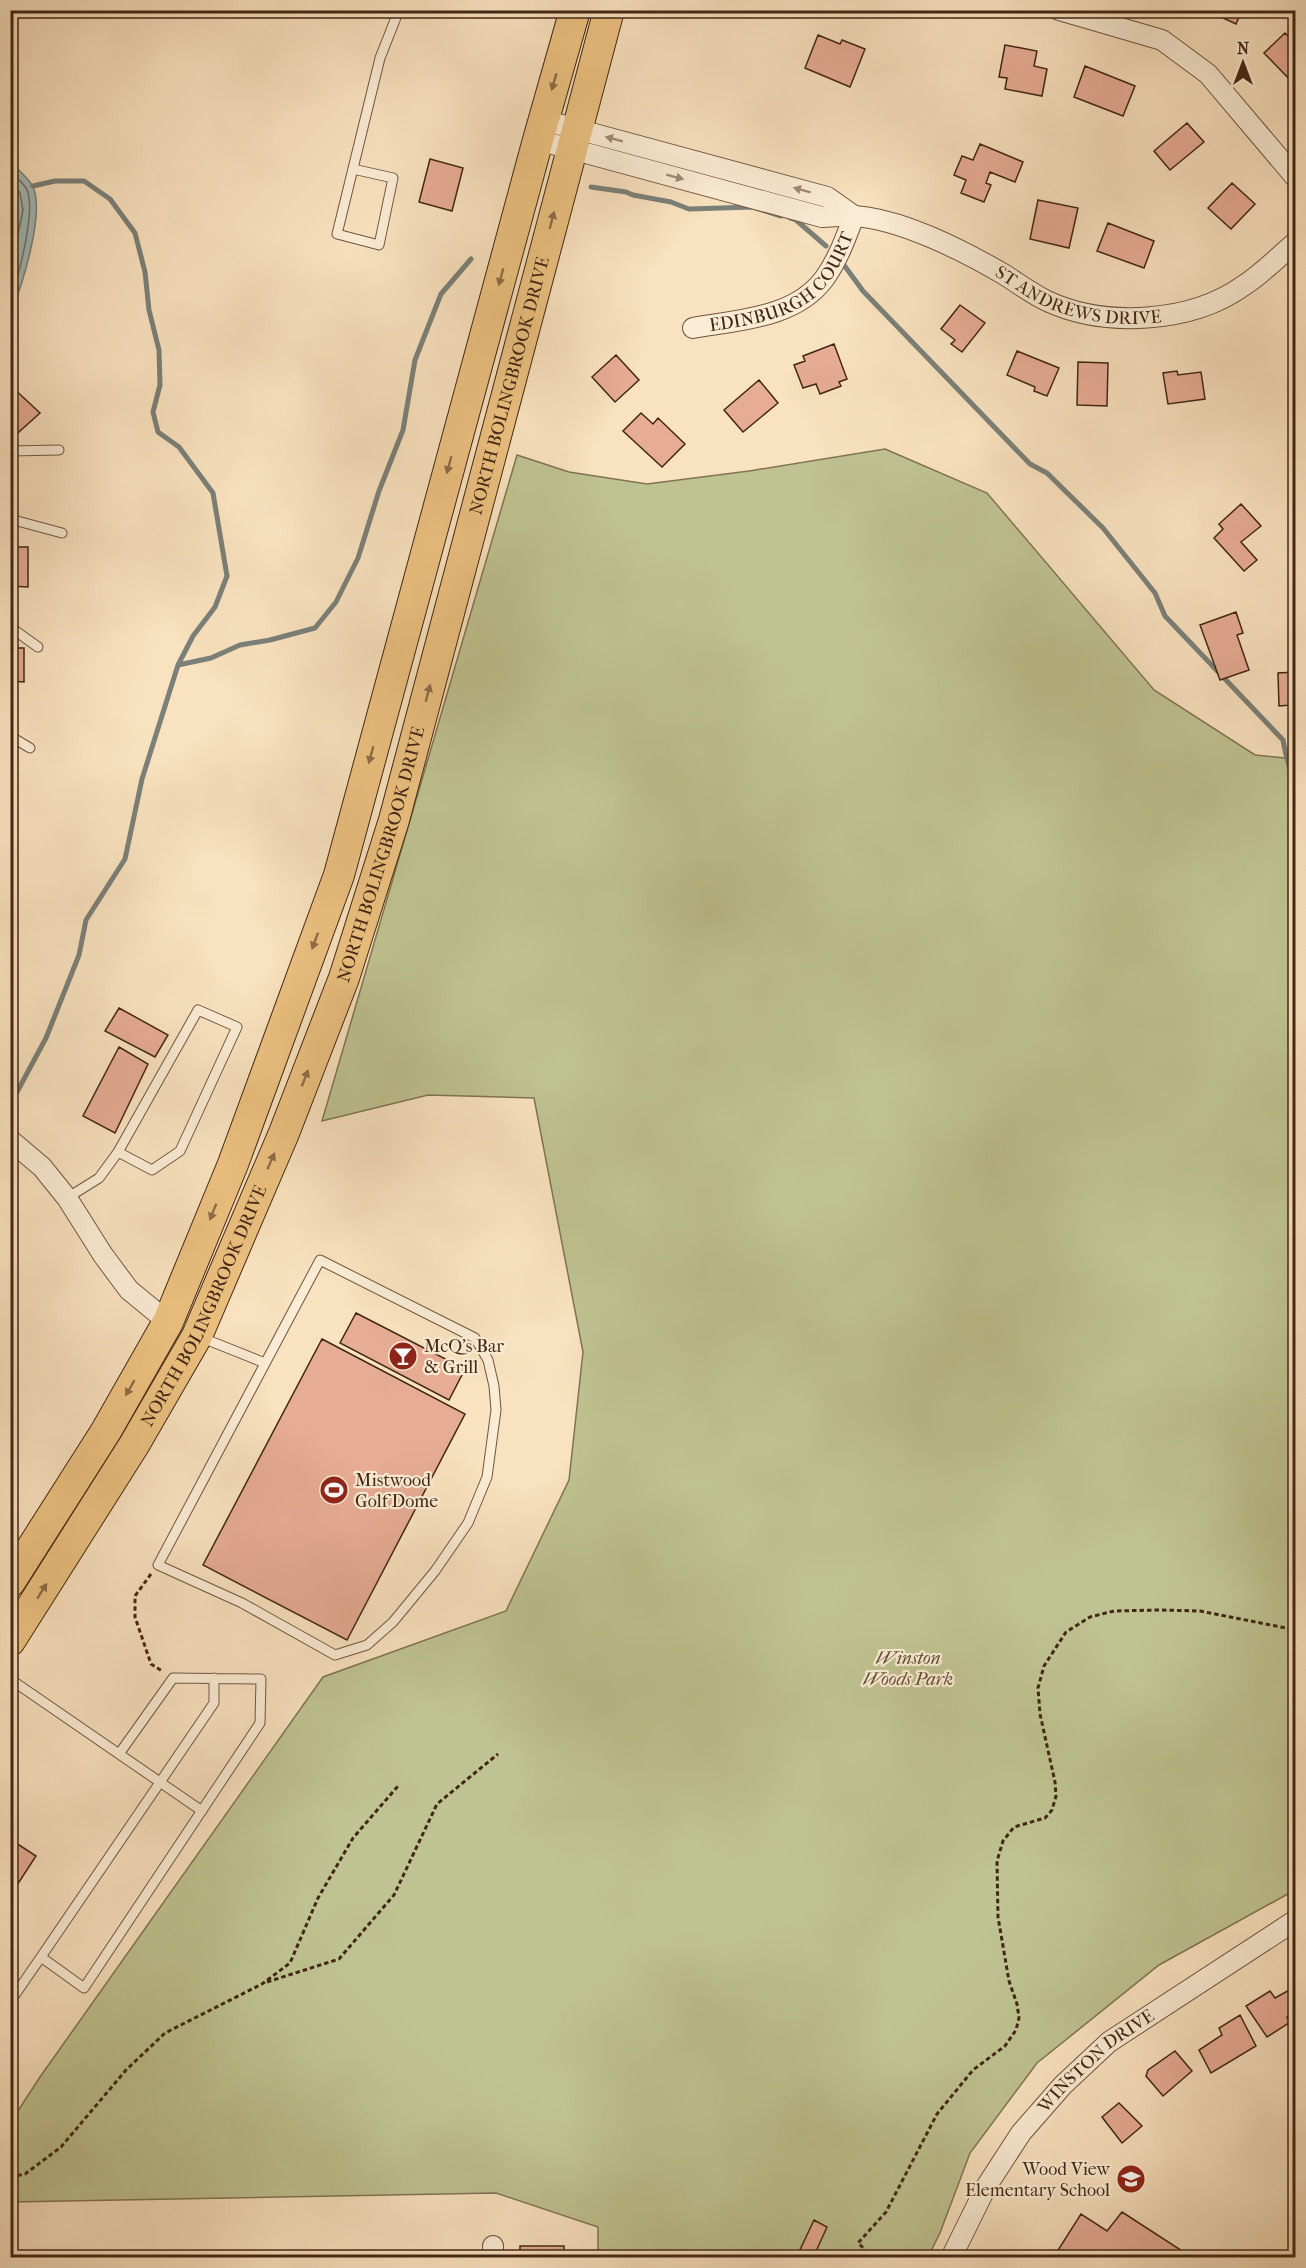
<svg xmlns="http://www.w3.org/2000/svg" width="1306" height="2268" font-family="'IM FELL French Canon',serif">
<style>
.green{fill:#bfc391;stroke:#807453;stroke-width:1.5}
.water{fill:#a1bcbb;stroke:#7b8079;stroke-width:1.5}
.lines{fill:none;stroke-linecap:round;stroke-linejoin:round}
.shore{stroke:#727168;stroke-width:1.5}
.stream{stroke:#7b8079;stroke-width:5}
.building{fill:#e7ac94;stroke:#422615;stroke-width:1.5}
.lane-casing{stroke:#705540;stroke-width:11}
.street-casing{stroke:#705540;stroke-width:22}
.primary-casing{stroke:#422615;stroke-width:32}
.path{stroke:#422615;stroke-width:3;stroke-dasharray:4.5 3;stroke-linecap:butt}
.lane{stroke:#fbecd5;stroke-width:9}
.street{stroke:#fbecd5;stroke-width:20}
.primary{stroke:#ecc180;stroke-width:30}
.oneway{fill:#8e6c45}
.oneway2{fill:#9e8975}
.labels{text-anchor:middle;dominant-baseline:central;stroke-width:4.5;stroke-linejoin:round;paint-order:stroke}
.street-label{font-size:18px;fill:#422615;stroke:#fbecd5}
.poi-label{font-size:18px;fill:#422615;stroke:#fbecd5;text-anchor:start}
.park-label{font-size:18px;font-style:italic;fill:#614d34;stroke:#fbecd5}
</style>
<rect width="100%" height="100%" fill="#f9e2bf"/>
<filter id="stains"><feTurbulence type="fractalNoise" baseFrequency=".00333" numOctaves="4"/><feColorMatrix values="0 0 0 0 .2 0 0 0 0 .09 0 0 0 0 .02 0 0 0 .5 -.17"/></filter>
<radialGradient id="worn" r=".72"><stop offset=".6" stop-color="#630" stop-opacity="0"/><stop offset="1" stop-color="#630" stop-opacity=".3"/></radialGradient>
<path class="green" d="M885 449 987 493 1154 690 1255 755 1295 759V1890L1159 1965 1037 2063 970 2153 940 2233 928 2257H598V2227L496 2193 11 2202 10 2123 40 2077 323 1677 506 1611 569 1480 583 1352 534 1098 428 1095 322 1121 517 455 569 472 647 484 749 471Z"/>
<path class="water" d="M11 164C17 168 29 179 33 187 45 213 22 286 11 312Z"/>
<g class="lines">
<path class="shore" d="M10 171C15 176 22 182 26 188 37 206 19 277 10 297
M10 182 20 193 23 210 10 273"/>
<path class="stream" d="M591 187 626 192 633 195 671 202 689 209 753 207 781 216
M790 218 796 220 826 246
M841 261 863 291 1030 464 1047 473 1103 528 1155 593 1165 616 1283 740C1286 759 1293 776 1296 795
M178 665 211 658 240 645 270 640 315 628 336 602 358 558 379 491 403 430 415 360 441 294 471 259
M10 1105 46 1038 79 955 86 920 125 859 142 779 178 665 193 636 215 607 227 576 213 493 179 447 158 432 153 412 160 385 159 350 149 310 145 272 135 233 110 199 84 181H55L33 186"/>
</g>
<path class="building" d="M1206 10H1242L1236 24Z
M1285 33 1296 44 1295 85 1264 53Z
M818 35 840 44 842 40 865 49 850 87 805 68Z
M1005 45 1037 51 1034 66 1047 69 1042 96 1005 89 1007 78 999 77Z
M1085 66 1135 86 1123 116 1074 97Z
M1187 123 1204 142 1170 170 1154 151Z
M980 144 1023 162 1015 182 990 172 986 183 991 185 984 202 961 193 966 180 954 175 962 156 973 160Z
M430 159 463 168 452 211 419 202Z
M1232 183 1255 204 1231 229 1208 208Z
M1038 200 1078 208 1069 248 1030 239Z
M1108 223 1154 241 1144 268 1097 251Z
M960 305 985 323 962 352 951 344 955 340 941 329Z
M834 344 847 379 839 382 841 386 820 394 816 384 803 388 794 365 805 361 803 356Z
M1017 351 1059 368 1047 396 1034 391 1035 387 1007 375Z
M616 355 639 380 615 402 592 377Z
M1078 362 1108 363 1107 406 1077 405Z
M1177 371 1178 375 1201 372 1205 399 1168 404 1163 373Z
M759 380 778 403 743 432 724 410Z
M10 385 40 413 10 440Z
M641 413 653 424 658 418 685 444 662 467 623 431Z
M1241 504 1261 526 1241 542 1257 560 1244 571 1214 538 1223 529 1219 524Z
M10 547H28V587L10 586Z
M1236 612 1243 633 1237 635 1249 670 1220 680 1200 625Z
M10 648H24V682L10 681Z
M1296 672V711H1291V705L1279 706 1278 673Z
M119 1008 168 1035 155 1057 105 1031Z
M119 1047 148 1064 115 1133 83 1116Z
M356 1313 465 1369 449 1400 340 1343Z
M322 1339 465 1414 347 1640 203 1565Z
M10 1839 36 1856 10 1896Z
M1293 1988 1296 1991V2011L1287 2017 1289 2023 1267 2037 1246 2006 1270 1991 1275 1998Z
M1240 2015 1256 2046 1211 2073 1199 2050 1222 2035 1219 2028Z
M1175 2051 1192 2071 1163 2096 1146 2076 1148 2070Z
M1119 2103 1142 2126 1122 2143 1102 2117Z
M1122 2212 1193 2258H1053L1081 2214 1107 2231Z
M814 2220 827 2227 813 2258H811L799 2252Z
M520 2246H564V2258H520Z"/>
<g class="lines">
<g class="lane-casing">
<path id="lane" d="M353 169 393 178 379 245 337 234 380 58 399 10
M10 451 59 450
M10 519 62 533
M10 627 38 647
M10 736 30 748
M67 1198 99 1178 118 1152 198 1010 237 1027 180 1151 152 1170 118 1152
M320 1260 475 1338 488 1360 494 1386 496 1410 487 1477 468 1523 435 1571 393 1622 367 1645 335 1655 242 1603 158 1565Z
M200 1337 265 1363
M10 1679 202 1811
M119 1754 173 1678 261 1679 260 1723 84 1988 41 1957 214 1703V1678
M10 2002 41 1957"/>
</g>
<g class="street-casing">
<g id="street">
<path d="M1059 10 1162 40 1208 74 1296 178"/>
<path d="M543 120 827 197 854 216"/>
<path id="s1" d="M538 140 822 217C832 217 843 215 854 216 901 219 964 251 1005 275 1019 284 1032 294 1047 301 1105 328 1191 323 1243 286 1262 274 1278 257 1296 242"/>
<path id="s2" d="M693 328C738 320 795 318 824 279 838 260 846 237 854 216"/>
<path d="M10 1140 42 1167 67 1198 103 1255 129 1290 168 1322"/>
<path d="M493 2246V2258"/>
<path id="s3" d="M951 2258 986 2187 1021 2133 1063 2085 1109 2042 1296 1920"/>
</g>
</g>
<g class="primary-casing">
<g id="primary">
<path d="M10 1582 106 1431 168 1322 233 1164 339 875 538 140 575 10"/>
<path id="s4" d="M10 1641 134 1445 197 1336 284 1133 344 978 394 820 609 10"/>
</g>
</g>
<path class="path" d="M151 1574 135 1596V1617L151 1664 162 1671
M267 1982 339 1959 394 1895 437 1804 498 1754
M10 2177 25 2174 61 2147 126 2070 165 2033 262 1984 290 1963 318 1898 353 1838 398 1786
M1197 2251 1212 2258
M874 2258 858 2243 886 2212 937 2114 973 2070 1005 2046 1016 2030 1019 2018 1017 2004 1009 1981 998 1917 997 1861 1003 1841 1014 1827 1045 1818 1052 1810 1056 1796 1055 1782 1040 1714 1038 1688 1044 1666 1066 1632 1090 1617 1114 1611 1159 1610 1200 1611 1296 1630"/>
<use href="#lane" class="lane"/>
<use href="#street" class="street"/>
<use href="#primary" class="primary"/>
</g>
<defs><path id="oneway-solid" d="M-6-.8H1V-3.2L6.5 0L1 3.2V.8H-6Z" transform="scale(1.5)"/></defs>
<g class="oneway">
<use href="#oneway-solid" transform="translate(554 82) rotate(106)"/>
<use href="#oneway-solid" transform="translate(552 220) rotate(-75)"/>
<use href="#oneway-solid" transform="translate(501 277) rotate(105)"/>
<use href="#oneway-solid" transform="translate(449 465) rotate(105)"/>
<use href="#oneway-solid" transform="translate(428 693) rotate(-75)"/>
<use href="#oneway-solid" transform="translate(371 755) rotate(105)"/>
<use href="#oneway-solid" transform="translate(315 941) rotate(110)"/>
<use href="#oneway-solid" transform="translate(305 1078) rotate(-69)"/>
<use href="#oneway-solid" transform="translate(271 1161) rotate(-66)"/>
<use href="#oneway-solid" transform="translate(213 1212) rotate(112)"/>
<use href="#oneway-solid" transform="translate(130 1388) rotate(120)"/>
<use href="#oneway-solid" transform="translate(42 1591) rotate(-58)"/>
</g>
<g class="oneway2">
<use href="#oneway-solid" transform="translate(614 139) rotate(-165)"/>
<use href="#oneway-solid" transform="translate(675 177) rotate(15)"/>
<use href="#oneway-solid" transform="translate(802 190) rotate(-165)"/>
</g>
<defs>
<g id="bar-disc" transform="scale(1.5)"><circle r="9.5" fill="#8f2418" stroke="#fbecd5"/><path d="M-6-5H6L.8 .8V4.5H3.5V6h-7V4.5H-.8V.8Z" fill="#fff"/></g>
<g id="stadium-disc" transform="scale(1.5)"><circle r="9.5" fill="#8f2418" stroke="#fbecd5"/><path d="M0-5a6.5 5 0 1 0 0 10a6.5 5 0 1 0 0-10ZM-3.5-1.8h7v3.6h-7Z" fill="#fff"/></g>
<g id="school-disc" transform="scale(1.5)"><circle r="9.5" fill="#8f2418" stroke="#fbecd5"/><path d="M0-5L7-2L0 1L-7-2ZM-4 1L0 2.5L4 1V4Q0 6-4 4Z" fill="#fff"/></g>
</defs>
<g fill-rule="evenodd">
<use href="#bar-disc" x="403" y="1356"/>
<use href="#stadium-disc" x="334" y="1490"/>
<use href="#school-disc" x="1131" y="2179"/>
</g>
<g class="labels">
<g class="street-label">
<text stroke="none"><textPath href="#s2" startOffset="106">EDINBURGH COURT</textPath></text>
<text stroke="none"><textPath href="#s1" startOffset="568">ST ANDREWS DRIVE</textPath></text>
<text stroke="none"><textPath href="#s4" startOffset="1360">NORTH BOLINGBROOK DRIVE</textPath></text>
<text stroke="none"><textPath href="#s4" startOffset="874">NORTH BOLINGBROOK DRIVE</textPath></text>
<text stroke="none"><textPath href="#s4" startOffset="388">NORTH BOLINGBROOK DRIVE</textPath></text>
<text stroke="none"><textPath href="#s3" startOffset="248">WINSTON DRIVE</textPath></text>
</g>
<g class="poi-label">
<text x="424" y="1346">McQ's Bar<tspan x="424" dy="21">&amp; Grill</tspan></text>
<text x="355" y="1480">Mistwood<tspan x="355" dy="21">Golf Dome</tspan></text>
<text x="1110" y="2169" text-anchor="end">Wood View<tspan x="1110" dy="21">Elementary School</tspan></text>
</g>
<g class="park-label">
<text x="908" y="1658">Winston<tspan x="908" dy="21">Woods Park</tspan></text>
</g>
</g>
<rect width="1306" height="2268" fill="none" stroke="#f9e2bf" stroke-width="36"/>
<rect x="12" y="12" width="1282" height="2244" fill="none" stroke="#422615" stroke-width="3"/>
<rect x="18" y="18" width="1270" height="2232" fill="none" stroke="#422615" stroke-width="1.5"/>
<g transform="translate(1243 63)" stroke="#fbecd5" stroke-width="4.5" paint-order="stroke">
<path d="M0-4.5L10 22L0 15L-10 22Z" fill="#422615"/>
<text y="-9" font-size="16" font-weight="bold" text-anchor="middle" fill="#422615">N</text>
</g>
<rect width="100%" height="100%" filter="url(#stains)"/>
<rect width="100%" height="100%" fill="url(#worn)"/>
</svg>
